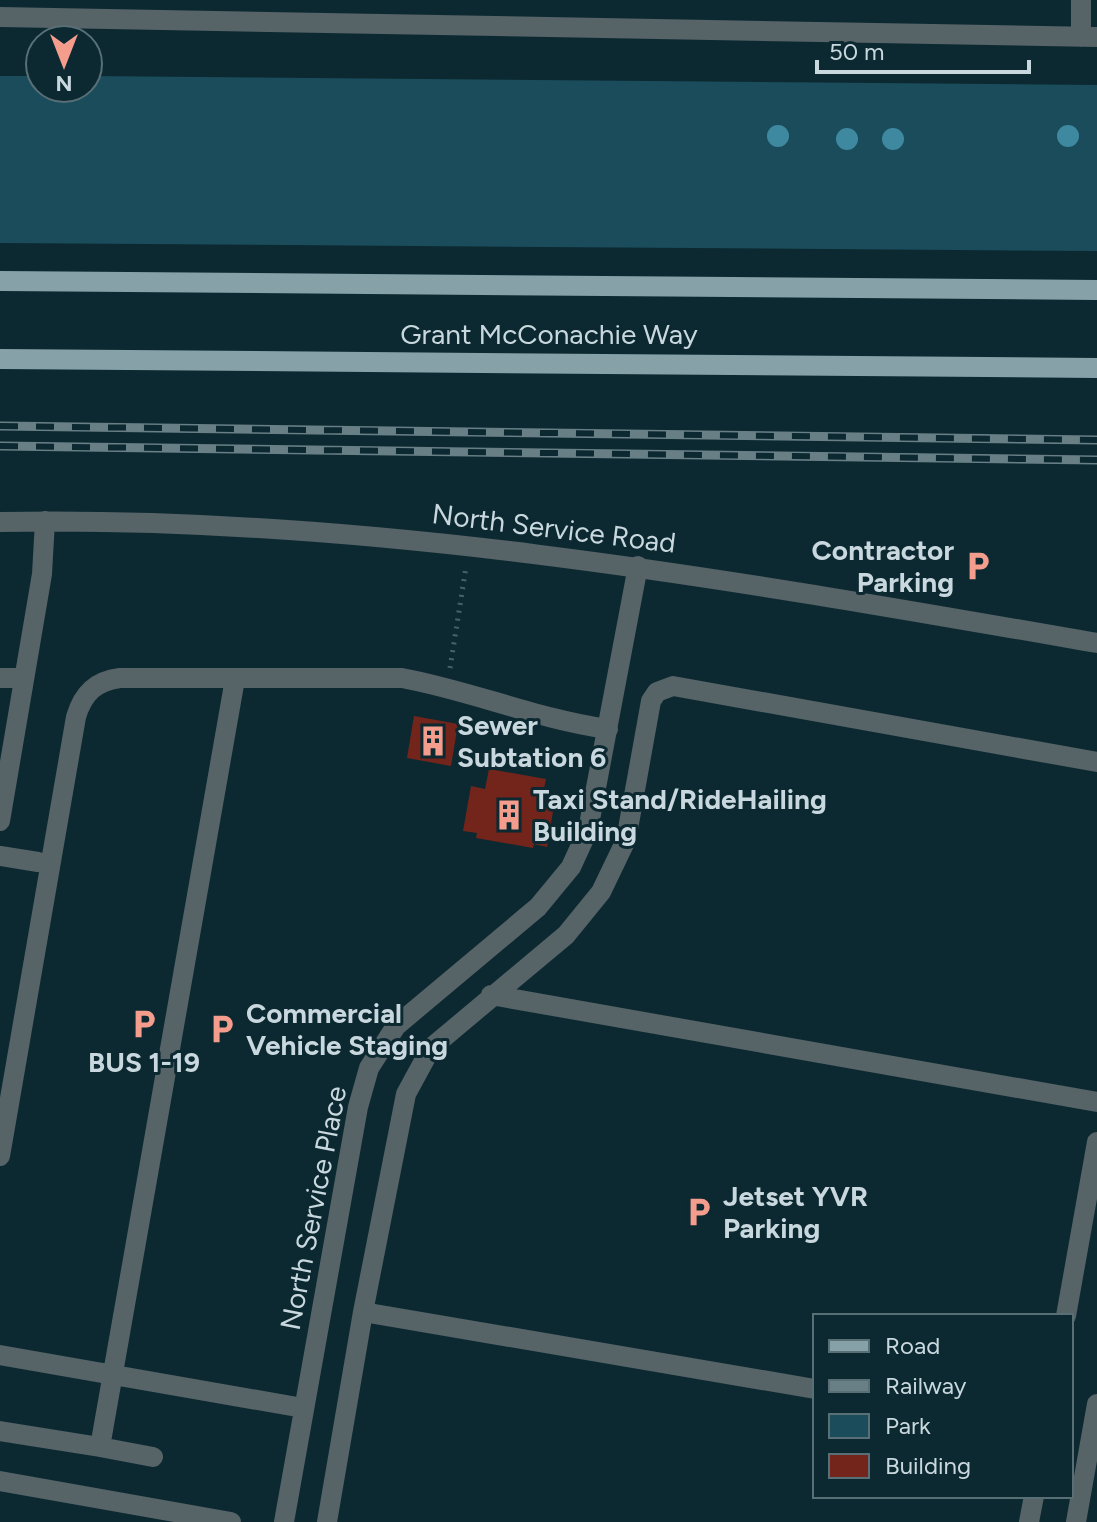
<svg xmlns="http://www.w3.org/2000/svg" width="1097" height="1522" font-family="Figtree,sans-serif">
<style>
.green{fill:#1a4c5b}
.building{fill:#73251b}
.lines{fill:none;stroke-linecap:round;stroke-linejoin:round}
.path{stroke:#486168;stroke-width:5;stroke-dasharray:2 6;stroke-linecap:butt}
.minor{stroke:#566367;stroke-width:20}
.major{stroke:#87a1a9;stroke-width:20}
.rail-casing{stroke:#697f86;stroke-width:9}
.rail{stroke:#0c2931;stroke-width:6;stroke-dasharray:18;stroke-linecap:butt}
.tree{fill:#3e89a0}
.labels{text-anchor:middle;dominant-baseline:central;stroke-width:6;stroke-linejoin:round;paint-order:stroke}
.street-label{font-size:28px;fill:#c9d8de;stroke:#0c2931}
.poi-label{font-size:28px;font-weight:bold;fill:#c9d8de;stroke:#0c2931;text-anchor:start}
</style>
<rect width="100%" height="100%" fill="#0c2931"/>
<path class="green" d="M0 76H40V88H88V76L1097 85V251L0 243Z"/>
<path class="building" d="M414 716 458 724 451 766 407 758Z
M489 769 546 779 542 798 555 800 547 847 534 844 533 848 476 838 477 833 463 831 471 786 485 789Z"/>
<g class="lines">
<path class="path" d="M450 668 466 567"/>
<path class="minor" d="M1081 0V37
M0 17 1097 37
M0 522C370 515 734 580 1097 643
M0 678H24
M0 821 42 574 45 521
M0 856 38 862
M491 995 1097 1102
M0 1156 76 717C83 693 96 681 120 678H402C472 691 537 719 608 729
M363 1312 815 1389
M1066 1316 1097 1142
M0 1355 303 1408
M0 1431 100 1447 235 679
M100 1447 153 1457
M0 1481 231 1522
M284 1522 358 1107 369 1068 396 1026 538 907 571 867 588 830 638 566
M327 1522 363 1312 406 1094 431 1048 566 935 601 892 626 840 651 701 657 692 673 686 1097 762
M1029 1522 1034 1496
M1076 1522 1097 1404"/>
<path class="major" d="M0 281 1097 290
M0 359 1097 368"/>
<g class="rail-casing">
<path id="rail" d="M0 426 1097 440
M0 446 1097 460"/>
</g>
<use href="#rail" class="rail"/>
</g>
<g class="tree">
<circle cx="778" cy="136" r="11"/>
<circle cx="1068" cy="136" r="11"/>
<circle cx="847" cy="139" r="11"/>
<circle cx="893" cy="139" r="11"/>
</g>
<defs>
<g id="parking-bare" transform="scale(2.4)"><path d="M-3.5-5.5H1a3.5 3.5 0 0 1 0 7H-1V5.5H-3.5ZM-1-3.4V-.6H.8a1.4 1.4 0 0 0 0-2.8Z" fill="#f49d8d" stroke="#0c2931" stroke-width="2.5" paint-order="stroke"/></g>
<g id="building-bare" transform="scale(2.4)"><path d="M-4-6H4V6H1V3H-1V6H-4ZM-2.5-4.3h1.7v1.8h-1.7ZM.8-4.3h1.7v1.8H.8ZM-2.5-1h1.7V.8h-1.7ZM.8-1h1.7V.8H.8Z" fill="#f49d8d" stroke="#0c2931" stroke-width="2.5" paint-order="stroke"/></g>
</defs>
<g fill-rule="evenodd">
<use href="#parking-bare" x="978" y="566"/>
<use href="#building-bare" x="433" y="741"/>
<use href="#building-bare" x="509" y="815"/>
<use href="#parking-bare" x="144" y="1024"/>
<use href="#parking-bare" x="222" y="1029"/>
<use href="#parking-bare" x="699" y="1212"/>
</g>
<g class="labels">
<g class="street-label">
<text x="549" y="334">Grant McConachie Way</text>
<text transform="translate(554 528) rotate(7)">North Service Road</text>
<text transform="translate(313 1208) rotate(-79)">North Service Place</text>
</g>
<g class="poi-label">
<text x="954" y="550" text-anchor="end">Contractor<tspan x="954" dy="32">Parking</tspan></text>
<text x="457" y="725">Sewer<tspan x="457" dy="32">Subtation 6</tspan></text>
<text x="533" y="799">Taxi Stand/RideHailing<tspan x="533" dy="32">Building</tspan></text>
<text x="246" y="1013">Commercial<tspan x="246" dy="32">Vehicle Staging</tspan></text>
<text x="144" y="1062" text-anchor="middle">BUS 1-19</text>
<text x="723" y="1196">Jetset YVR<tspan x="723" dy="32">Parking</tspan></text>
</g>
</g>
<rect x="813" y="1314" width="260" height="184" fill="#0c2931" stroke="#586f76" stroke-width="2"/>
<rect x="829" y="1340" width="40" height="12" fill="#87a1a9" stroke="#586f76" stroke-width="2"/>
<text x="885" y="1354" font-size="24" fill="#c9d8de">Road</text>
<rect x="829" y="1380" width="40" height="12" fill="#697f86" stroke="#586f76" stroke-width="2"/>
<text x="885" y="1394" font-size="24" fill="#c9d8de">Railway</text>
<rect x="829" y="1414" width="40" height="24" fill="#1a4c5b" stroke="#586f76" stroke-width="2"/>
<text x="885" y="1434" font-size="24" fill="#c9d8de">Park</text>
<rect x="829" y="1454" width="40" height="24" fill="#73251b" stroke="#586f76" stroke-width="2"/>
<text x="885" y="1474" font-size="24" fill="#c9d8de">Building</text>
<g transform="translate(64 64) rotate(180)"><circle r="38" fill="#0c2931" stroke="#586f76" stroke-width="2"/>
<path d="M0-6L14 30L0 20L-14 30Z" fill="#f49d8d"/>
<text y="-12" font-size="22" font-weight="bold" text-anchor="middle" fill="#c9d8de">N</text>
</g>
<path d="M817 60v12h212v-12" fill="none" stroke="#c9d8de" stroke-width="4"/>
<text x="829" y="60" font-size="24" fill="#c9d8de" stroke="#0c2931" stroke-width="6" paint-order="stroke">50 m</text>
</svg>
